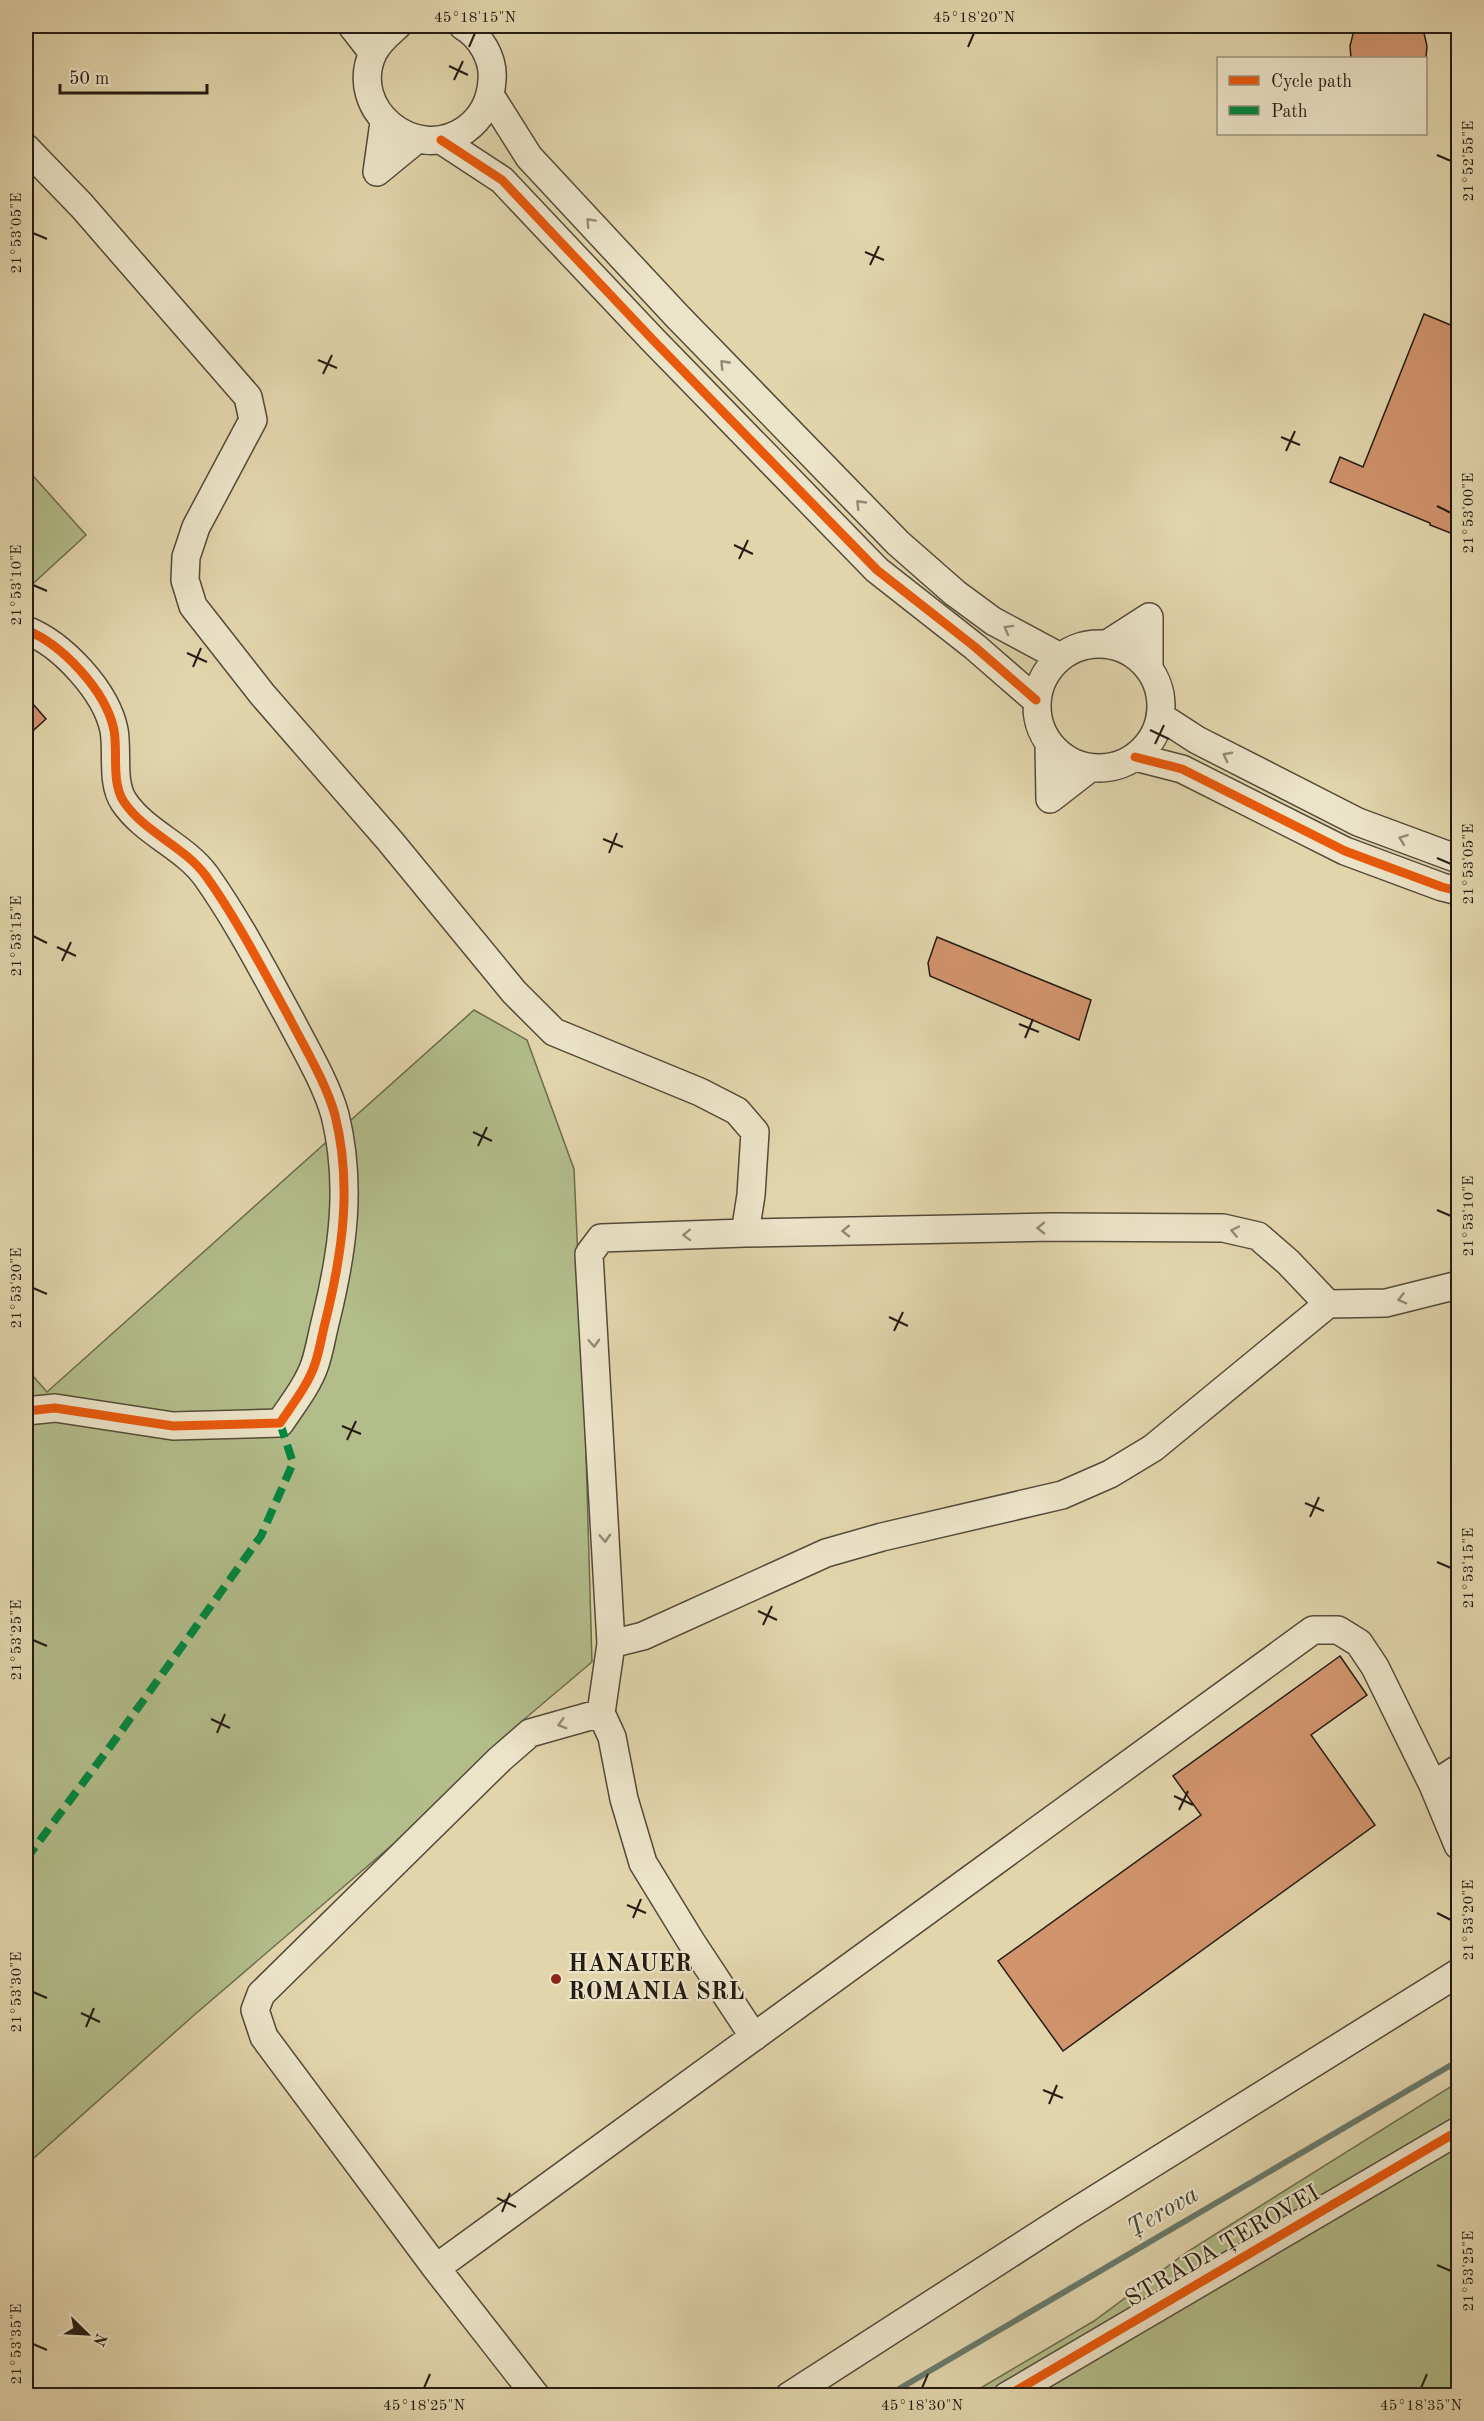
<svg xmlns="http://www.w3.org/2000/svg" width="1484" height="2421" font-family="'Old Standard TT',serif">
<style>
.green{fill:#b2bd8a;stroke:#6c6c4e;stroke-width:1.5}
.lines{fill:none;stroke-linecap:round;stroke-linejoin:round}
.stream{stroke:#687a6c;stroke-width:6}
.building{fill:#d1946d;stroke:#251b13;stroke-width:1.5}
.minor-casing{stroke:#544a39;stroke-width:30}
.minor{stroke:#ece4c9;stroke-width:27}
.quiet{stroke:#00873e;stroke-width:8;stroke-dasharray:15 8;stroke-linecap:butt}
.cycleway-casing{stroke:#ece4c9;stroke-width:13}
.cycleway{stroke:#e8590c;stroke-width:9}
.oneway{stroke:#928a77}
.ticks{fill:none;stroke:#251b13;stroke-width:2}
.poi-dot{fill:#8f2418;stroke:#ece4c9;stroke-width:2}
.labels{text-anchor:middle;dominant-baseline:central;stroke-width:4.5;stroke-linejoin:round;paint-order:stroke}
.poi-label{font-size:24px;font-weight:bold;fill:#251b13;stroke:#ece4c9;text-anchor:start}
.street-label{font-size:24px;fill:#251b13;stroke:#ece4c9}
.water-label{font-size:26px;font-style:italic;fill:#474a40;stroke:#ece4c9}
.neatline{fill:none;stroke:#251b13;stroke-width:2}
.ticks-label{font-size:15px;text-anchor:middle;fill:#251b13}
</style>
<rect width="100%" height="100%" fill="#e2d5ac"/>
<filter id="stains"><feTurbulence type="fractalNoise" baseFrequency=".00333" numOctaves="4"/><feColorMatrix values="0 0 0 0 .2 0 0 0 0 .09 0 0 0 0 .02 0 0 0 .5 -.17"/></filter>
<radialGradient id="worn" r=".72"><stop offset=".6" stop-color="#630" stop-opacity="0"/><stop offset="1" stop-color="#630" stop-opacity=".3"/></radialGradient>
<path class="green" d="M26 468 86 535 26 590Z
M474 1010 527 1040 574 1169 585 1417 592 1662 521 1722 398 1840 193 2016 26 2165V1368L47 1392Z
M1458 2082V2395L967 2396 1094 2321 1187 2252Z"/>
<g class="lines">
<path class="stream" d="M887 2396 1458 2061"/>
</g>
<path class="building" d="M1359 26H1419L1424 33 1427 46 1426 58H1351L1350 46 1353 34Z
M1424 314 1458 328V536L1430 525V523L1330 482 1340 457 1363 467Z
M26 696 46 719 26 737Z
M937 937 1091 1000 1079 1040 930 976 928 963Z
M1340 1656 1367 1695 1311 1735 1375 1825 1063 2051 998 1961 1201 1815 1173 1776Z"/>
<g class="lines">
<g class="minor-casing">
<path id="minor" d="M352 26 373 53
M397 26C388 34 379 41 373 53 347 109 415 164 465 130 482 118 491 100 492 80 494 58 480 36 463 26
M490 95 529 157 677 316 898 543 955 593 993 621 1060 657
M384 122 377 172 416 140
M441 140 502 180 653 340 877 570 975 647 1036 700
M26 148 82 206 248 397 253 420 196 527 186 557 185 580 193 606 262 694 390 841 514 992 554 1032 700 1092 737 1111 755 1132 751 1195 745 1233
M26 630C62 644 106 691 114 730 118 752 111 783 124 802 145 833 184 846 206 876 238 921 263 970 290 1019 305 1048 326 1083 335 1115 352 1184 343 1250 326 1319 322 1334 320 1349 315 1364 308 1385 292 1405 280 1423L173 1426 55 1408 26 1411
M1037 706a62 62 0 1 1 124 0a62 62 0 1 1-124 0Z
M1107 644 1149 617V668
M1160 716 1197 740 1358 822 1458 859
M1049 745 1050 799 1090 768
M1135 757 1182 769 1345 851 1442 887 1458 891
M611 1644 643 1636 826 1553 882 1537 1062 1495 1110 1474 1153 1448 1328 1304
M601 1713 612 1737 624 1799 643 1863 692 1943 754 2037
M1433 1785 1458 1769
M436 2268 1313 1630H1338L1359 1643 1375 1667 1433 1785 1458 1845
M536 2396 436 2268 264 2037 255 2010 261 1994 500 1759 530 1733 601 1713 611 1644 589 1254 601 1238 745 1233 1054 1227 1223 1228 1258 1236 1288 1262 1328 1304 1386 1303 1458 1285
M789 2396 1070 2215 1458 1973
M1007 2396 1458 2131"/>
</g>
<use href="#minor" class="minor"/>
<path class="quiet" d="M26 1859 112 1744 261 1536 293 1463 280 1423"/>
<g class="cycleway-casing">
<path id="cycleway" d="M441 140 502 180 653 340 877 570 975 647 1036 700
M26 630C62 644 106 691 114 730 118 752 111 783 124 802 145 833 184 846 206 876 238 921 263 970 290 1019 305 1048 326 1083 335 1115 352 1184 343 1250 326 1319 322 1334 320 1349 315 1364 308 1385 292 1405 280 1423L173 1426 55 1408 26 1411
M1135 757 1182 769 1345 851 1442 887 1458 891
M1007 2396 1458 2131"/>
</g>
<use href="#cycleway" class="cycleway"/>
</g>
<defs><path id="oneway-chevron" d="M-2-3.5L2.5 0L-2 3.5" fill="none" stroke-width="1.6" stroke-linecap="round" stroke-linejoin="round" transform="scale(1.5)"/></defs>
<g class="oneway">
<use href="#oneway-chevron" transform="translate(590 222) rotate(-133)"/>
<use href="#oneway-chevron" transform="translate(724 364) rotate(-134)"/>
<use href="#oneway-chevron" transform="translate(860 504) rotate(-134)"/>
<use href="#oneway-chevron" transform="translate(1008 629) rotate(-151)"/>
<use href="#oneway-chevron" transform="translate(1227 756) rotate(-152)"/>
<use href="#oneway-chevron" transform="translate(1403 839) rotate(-160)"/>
<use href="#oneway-chevron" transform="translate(1041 1228) rotate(179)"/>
<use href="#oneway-chevron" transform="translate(846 1231) rotate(179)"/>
<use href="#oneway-chevron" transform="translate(1235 1231) rotate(-168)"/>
<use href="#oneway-chevron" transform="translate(687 1235) rotate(178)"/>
<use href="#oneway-chevron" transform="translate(1402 1299) rotate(166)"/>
<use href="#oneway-chevron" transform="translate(594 1343) rotate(87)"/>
<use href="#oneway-chevron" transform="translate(605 1538) rotate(87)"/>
<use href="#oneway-chevron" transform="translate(562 1724) rotate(164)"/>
</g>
<path class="ticks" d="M469 47 475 33M968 47 974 33M449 66 468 75M454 80 463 61M1437 155 1451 161M33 233 47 239M865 252 884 260M870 265 879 246M318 360 337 368M323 374 332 355M1281 437 1300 445M1286 451 1295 431M1437 506 1451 513M734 545 753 554M739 559 748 540M33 585 47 591M187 653 207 662M193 667 201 648M1150 730 1169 739M1155 744 1164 725M603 839 623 847M609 853 617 833M1437 858 1451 864M33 936 47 943M57 947 76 956M62 961 71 942M1019 1024 1039 1032M1025 1038 1033 1019M473 1132 492 1141M478 1146 487 1127M1437 1210 1451 1216M33 1288 47 1294M889 1317 908 1326M894 1331 903 1312M342 1426 361 1434M347 1440 356 1421M1305 1503 1324 1511M1310 1517 1319 1497M1437 1562 1451 1568M758 1611 777 1620M763 1625 772 1606M33 1640 47 1646M211 1719 230 1728M217 1733 225 1714M1174 1796 1193 1805M1179 1810 1188 1791M627 1905 646 1913M1437 1913 1451 1920M633 1918 641 1899M33 1992 47 1998M81 2013 100 2022M86 2027 94 2008M1043 2090 1063 2098M1049 2104 1057 2085M497 2198 516 2207M502 2212 510 2193M1437 2265 1451 2271M33 2344 47 2350M424 2388 430 2374M922 2388 928 2374M1421 2388 1427 2374"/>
<circle class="poi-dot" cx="556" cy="1979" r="6"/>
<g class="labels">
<g class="poi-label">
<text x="568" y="1965">HANAUER<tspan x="568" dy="28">ROMANIA SRL</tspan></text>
</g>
<g class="street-label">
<text transform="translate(1223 2247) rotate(-30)">STRADA ȚEROVEI</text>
</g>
<g class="water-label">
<text transform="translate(1163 2212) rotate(-30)">Țerova</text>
</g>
</g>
<rect width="1484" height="2421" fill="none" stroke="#e2d5ac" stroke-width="66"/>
<rect x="1217" y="57" width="210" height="78" fill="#ece4c9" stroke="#9c9480" stroke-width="1.5"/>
<rect x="1229" y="76" width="30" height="9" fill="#e8590c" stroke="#9c9480" stroke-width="1.5"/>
<text x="1271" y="87" font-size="18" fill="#251b13">Cycle path</text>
<rect x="1229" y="106" width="30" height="9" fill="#00873e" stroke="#9c9480" stroke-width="1.5"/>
<text x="1271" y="117" font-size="18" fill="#251b13">Path</text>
<g transform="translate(87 2334) rotate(114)" stroke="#ece4c9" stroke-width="4.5" paint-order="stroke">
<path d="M0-4.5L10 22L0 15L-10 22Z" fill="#251b13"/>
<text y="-9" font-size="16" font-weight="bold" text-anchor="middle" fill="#251b13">N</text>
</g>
<path d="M60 84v9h147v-9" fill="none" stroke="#251b13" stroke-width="3"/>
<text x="69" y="84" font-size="18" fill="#251b13" stroke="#ece4c9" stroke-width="4.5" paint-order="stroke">50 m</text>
<rect x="33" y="33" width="1418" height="2355" class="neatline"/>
<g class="ticks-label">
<text x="475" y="22">45°18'15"N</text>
<text x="974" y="22">45°18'20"N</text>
<text transform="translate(1468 161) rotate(-90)" y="5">21°52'55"E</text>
<text transform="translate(16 233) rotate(-90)" y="5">21°53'05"E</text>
<text transform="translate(1468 513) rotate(-90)" y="5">21°53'00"E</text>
<text transform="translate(16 585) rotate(-90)" y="5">21°53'10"E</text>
<text transform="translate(1468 864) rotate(-90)" y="5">21°53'05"E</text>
<text transform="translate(16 936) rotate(-90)" y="5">21°53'15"E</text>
<text transform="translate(1468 1216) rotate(-90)" y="5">21°53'10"E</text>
<text transform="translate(16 1288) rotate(-90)" y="5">21°53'20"E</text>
<text transform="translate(1468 1568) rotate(-90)" y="5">21°53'15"E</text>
<text transform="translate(16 1640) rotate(-90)" y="5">21°53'25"E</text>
<text transform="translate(1468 1920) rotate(-90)" y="5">21°53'20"E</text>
<text transform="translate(16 1992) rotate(-90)" y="5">21°53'30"E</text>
<text transform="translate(1468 2271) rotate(-90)" y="5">21°53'25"E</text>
<text transform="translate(16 2344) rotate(-90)" y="5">21°53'35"E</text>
<text x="424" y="2410">45°18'25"N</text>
<text x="922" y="2410">45°18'30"N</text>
<text x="1421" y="2410">45°18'35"N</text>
</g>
<rect width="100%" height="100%" filter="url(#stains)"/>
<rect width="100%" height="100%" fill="url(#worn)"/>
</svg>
